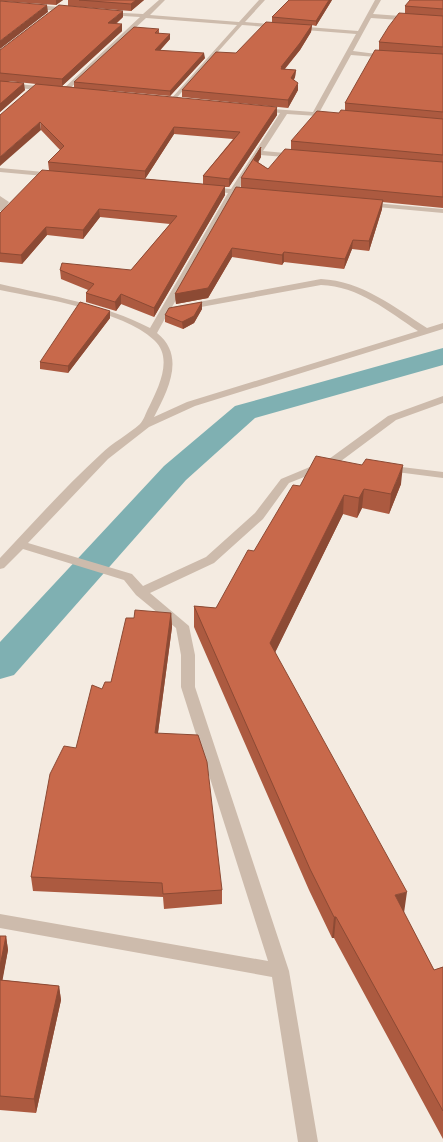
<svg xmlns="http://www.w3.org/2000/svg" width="443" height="1142" font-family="'PT Sans',sans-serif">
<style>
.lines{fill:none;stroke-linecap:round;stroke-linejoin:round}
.canal{fill:#7fb0b2;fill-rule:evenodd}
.street{fill:#cdbbac;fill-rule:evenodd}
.wall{fill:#ac5a40;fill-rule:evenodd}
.shaded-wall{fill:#8c4a34}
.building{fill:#c8694b;stroke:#8c4a34}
</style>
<rect width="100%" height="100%" fill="#f4ebe1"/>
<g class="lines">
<path class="canal" d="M443 348V365L255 418 186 480 14 675 0 679V642L164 466 235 406Z"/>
<path class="street" d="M159 0H165L150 15 239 22 259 0H265L245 22 358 31 375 0H381L373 14 443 19V23L371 18 353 51 392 56 389 58 351 55 319 113 333 115V117L287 114 263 151 297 154 301 156 297 158 260 155 238 190 253 193 249 195 235 194 172 307 321 279C362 281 394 307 427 328L443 323V329L195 406 149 427 108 459 28 543 132 574 143 586 206 557 255 513 281 479 329 459 388 416 443 396V403L396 420 337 464 289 483 263 519 214 563 150 593 189 626 195 655V687L289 971 318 1142H298L272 977 0 928V914L268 961 181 687V655L176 628 136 595 124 580 23 549 4 568 0 569V558C33 523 65 487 101 454 112 443 129 434 140 424 144 420 146 412 149 407 158 388 174 358 154 340 122 310 43 299 0 290V284C51 296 104 304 150 328L228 193 209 191 205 189 209 187 231 189 280 113 259 110V108L313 112 356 34 242 25 172 103 169 101 170 100 237 25 146 18 66 92H62V90L140 17 107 15 105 12 143 14ZM321 285C358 286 388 311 418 331L187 402 154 417C168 390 186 356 157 333L168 313Z
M0 2 72 8 75 10 72 12 0 6Z
M0 82 47 87 50 89 47 91 0 86Z
M0 168 55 173 59 175 55 177 0 172Z
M0 196 9 202 3 211H0Z
M363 202 443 209V213L366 206H363Z
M385 465 443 472V478L381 470 379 468 381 466Z"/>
</g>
<path class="wall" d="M0 0H63L56 5 0 1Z
M68 0H144L131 11 68 6Z
M332 0 316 26 312 25 311 32 300 50 285 69 296 70 295 77 294 80 298 90 288 108 182 97V90L236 53 272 22V17Z
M443 0V208L382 202V209L369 251 352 249 344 269 284 262 282 265 232 257 208 298 176 304 175 294 241 187V178L261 147V157L258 162 268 169 291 149V141L345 111V103L379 50V42L405 14V6Z
M123 17 116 24 122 31 62 86 74 87V82L159 29V33L170 39 160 50 205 58 170 96 103 90 277 115 229 187H225V195L154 317 121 304 116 311 86 302V293L88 290 61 279 60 270H131L170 224 100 217 83 239 47 235 22 264 0 262V213L49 170 48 162 60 150 41 130 36 84 8 81 25 90 0 112V50ZM174 134 233 139 203 176V184L145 179Z
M202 302V309L194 323 183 329 165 322V315Z
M110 311V318L68 373 40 369V362Z
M401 484 389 514 362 508 357 518 343 514 275 652 404 913 434 970 443 967V1139L334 938H332L309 890 194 627V606L216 608 300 486Z
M171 613 172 627 158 733 222 890V904L164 909 163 897 33 891 31 877 76 748 111 682 134 618Z
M0 936H6L8 950 2 980 59 986 61 1000 36 1113 0 1110Z"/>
<path class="shaded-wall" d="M56 0H63L56 5Z
M136 0H144L131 11V4Z
M329 0H332L316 26V21Z
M47 5 48 12 0 49V41Z
M123 11V17L108 30V23Z
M122 24V31L62 86V79Z
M312 25 311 32 300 50 282 72 281 67Z
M170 34V39L156 55 155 50Z
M204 53 205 58 170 96V91Z
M296 70 295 77 290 85 291 78Z
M24 83 25 90 0 112V104Z
M298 83V90L288 108V100Z
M277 107V115L229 187V179Z
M40 122 41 130 0 166V157Z
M174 127V134L145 179V171Z
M261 147V157L254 170V160Z
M225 186V195L154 317V308Z
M383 200 382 209 369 251V241Z
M99 209 100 217 83 239V230Z
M46 227 47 235 22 264 21 255Z
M353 240 352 249 344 269 345 259Z
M232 248V257L208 298 176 304 175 294Z
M284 252V262L282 265V255Z
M121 294V304L116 311 115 302Z
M202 302V309L194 323 183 329 182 322Z
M110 311V318L68 373V366Z
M403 465 401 484 389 514 391 494Z
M364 489 362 508 357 518 359 498Z
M344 495 343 514 270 663V643Z
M171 613 172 627 156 747 155 733Z
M407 892 404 913 395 895Z
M334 917H336L334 938H332Z
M6 936 8 950 0 994V966Z
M59 986 61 1000 36 1113 34 1099Z"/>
<path class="building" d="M79 0H136L131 4Z
M289 0H329L316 21 272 17Z
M410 0H443V9L405 6Z
M0 1 47 5 0 41Z
M59 5 123 11 108 23 122 24 62 79 0 73V50Z
M399 13 443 16V47L379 42 389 26Z
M266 22 312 25 300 43 281 67H282L281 69 296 70 291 78 298 83 288 100 182 90 216 52 236 53Z
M134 27 159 29 155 33 170 34 155 50 204 53 170 91 74 82Z
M375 50 443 54V112L345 103Z
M0 81 24 83 0 104Z
M36 84 277 107 229 179 203 176 240 132 174 127 145 171 48 162 64 146 40 122 0 157V115Z
M341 110 443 119V155L291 141 317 111 339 113Z
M261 147 254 160 268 169 285 149 443 162V197L241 178Z
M42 170 225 186 154 308 121 294 115 302 86 293 94 284 60 270 62 263 131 270 177 216 99 209 83 230 46 227 21 255 0 253V213Z
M236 187 383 200 369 241 353 240 345 259 284 252 282 255 232 248 208 288 175 294Z
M80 302 110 311 68 366 40 362Z
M202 302 194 316 182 322 165 315 169 308Z
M316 456 362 465 366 459 403 465 391 494 364 489 359 498 344 495 270 643 407 892 395 895 434 970 443 967V1111L336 917H334L310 869 194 606 216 608 248 550 254 551 293 485 300 486Z
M135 610 171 613 155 733 198 735 207 762 222 890 163 894 162 883 31 877 50 774 64 746 76 748 92 685 102 689 105 682H111L126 618H134Z
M0 936H6L0 966Z
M0 980 59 986 34 1099 0 1096Z"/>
</svg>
